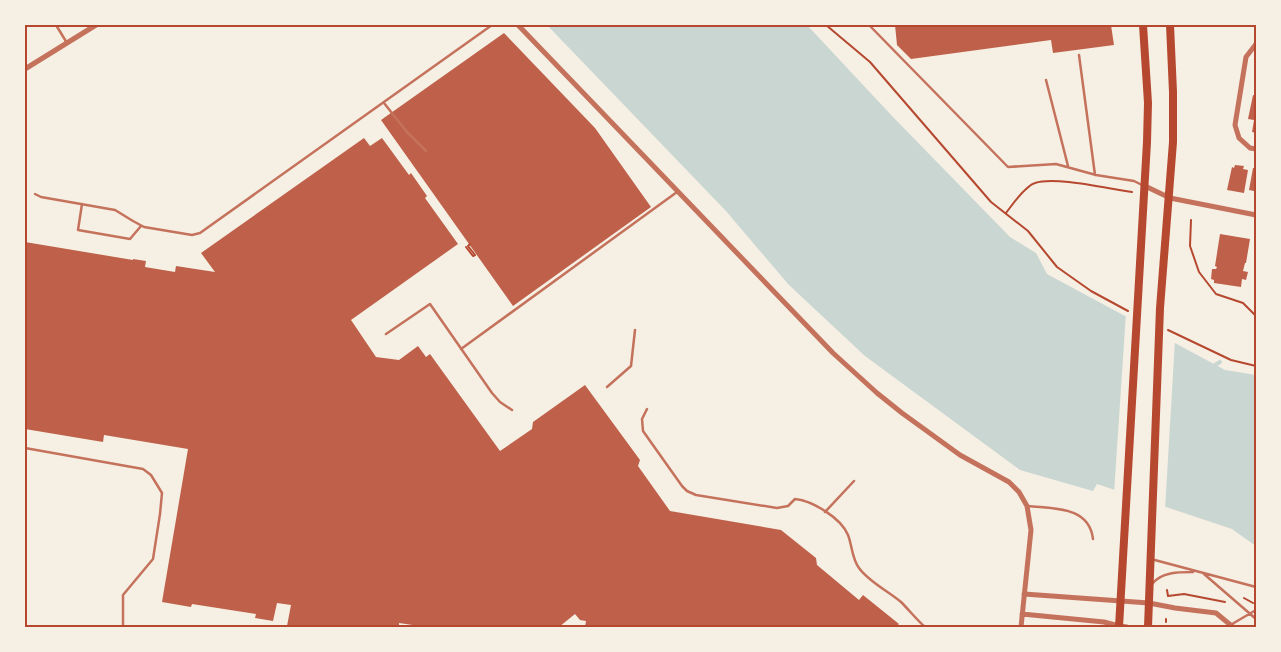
<svg xmlns="http://www.w3.org/2000/svg" width="1281" height="652" font-family="Jost,sans-serif">
<style>
.water{fill:#c9d6d2}
.pier{fill:#f6efe4}
.lines{fill:none;stroke-linecap:round;stroke-linejoin:round}
.stream{stroke:#c9d6d2;stroke-width:4}
.building{fill:#bf614a}
.path{stroke:#b5482f;stroke-width:2}
.service{stroke:#c5725c;stroke-width:2.5}
.minor{stroke:#c5725c;stroke-width:5}
.secondary{stroke:#b5482f;stroke-width:8}
.neatline{fill:none;stroke:#b5482f;stroke-width:2}
</style>
<rect width="100%" height="100%" fill="#f6efe4"/>
<path class="water" d="M547 25H807L893 117 1010 237 1036 253 1047 274 1225 370 1256 375V545L1253 544 1232 529 1097 484 1093 491 1020 470 865 356 789 285 726 211Z"/>
<path class="pier" d="M1126 313 1175 340 1165 510 1114 493Z"/>
<g class="lines">
<path class="stream" d="M1212 367 1220 362"/>
</g>
<path class="building" d="M895 25H1111L1114 45 1053 53 1051 40 911 59 897 45Z
M504 33 595 128 651 207 513 306 381 120Z
M1253 95 1256 96V133L1252 132 1254 120 1248 119Z
M364 138 370 146 382 138 409 175 411 173 427 196 425 198 458 244 351 320 376 357 399 360 418 346 426 357 430 354 500 451 532 429 533 422 585 385 640 460 638 466 670 511 781 530 816 558 817 565 859 600 863 595 899 624 896 627H585L586 621 580 620 575 614 559 627H426L399 623V627L387 625 386 627H291L287 626 291 605 277 603 273 621 255 618 256 614 192 604 191 607 162 602 188 449 104 435 103 442 25 429V242L133 260V259L146 261 145 267 175 272 176 266 215 272 201 253Z
M1235 165 1244 166 1243 169 1248 170 1244 193 1227 190 1232 167 1234 168Z
M1253 168H1256V195H1254V191L1249 190Z
M1220 234 1250 239 1246 263H1245L1243 271 1248 272 1246 280 1242 279 1241 287 1214 283V280L1211 279 1212 269H1216L1217 267 1215 266Z"/>
<g class="lines">
<path class="path" d="M826 25 870 62 991 202 1028 231 1057 267 1091 291 1128 311
M1006 213C1012 205 1025 186 1035 183 1055 176 1109 189 1132 192
M1191 220 1190 246 1199 272 1216 294 1243 303 1256 316
M466 247 473 256 475 255 468 246 470 244
M1168 330 1231 360 1256 366
M1167 590 1168 596 1184 594 1225 602
M1244 598 1253 603
M1166 622V619"/>
<path class="service" d="M56 25 67 43
M869 25 1008 167 1056 164 1096 175 1134 181 1142 185
M1079 55 1095 175
M1046 80 1068 166
M384 103 407 132 426 151
M35 194 41 197 115 210 133 221 144 227 192 235 200 233 492 25
M82 204 78 230 130 239 141 226
M386 334 430 304 492 393 500 402 512 410
M461 349 677 192
M607 387 631 366 635 330
M647 409 642 419 643 431 682 486 687 491 696 495 777 508 788 506 795 499C813 501 841 518 848 535 852 545 852 559 859 568 869 582 888 591 901 602 909 610 917 620 925 627
M25 448 143 469 151 475 162 493 160 514 153 559 123 595V627
M1028 506C1054 509 1089 506 1093 539
M825 512 854 481
M1151 559 1256 587
M1204 574 1256 619
M1152 584C1161 572 1179 572 1193 572
M1227 627 1256 610"/>
<path class="minor" d="M518 25 833 353 877 393 902 413 960 455 1009 482 1019 492 1027 506 1031 530 1021 627
M1256 44 1246 57 1235 125 1239 138 1250 148 1256 149
M25 69 96 25
M1145 186 1170 198 1256 215
M1024 594 1149 603 1175 608 1216 613 1233 627
M1022 614 1104 622 1119 626 1127 627"/>
<path class="secondary" d="M1119 627 1147 142 1148 103 1143 25
M1148 627 1160 308 1173 142V92L1170 25"/>
</g>
<rect width="1281" height="652" fill="none" stroke="#f6efe4" stroke-width="52"/>
<rect x="26" y="26" width="1229" height="600" class="neatline"/>
</svg>
